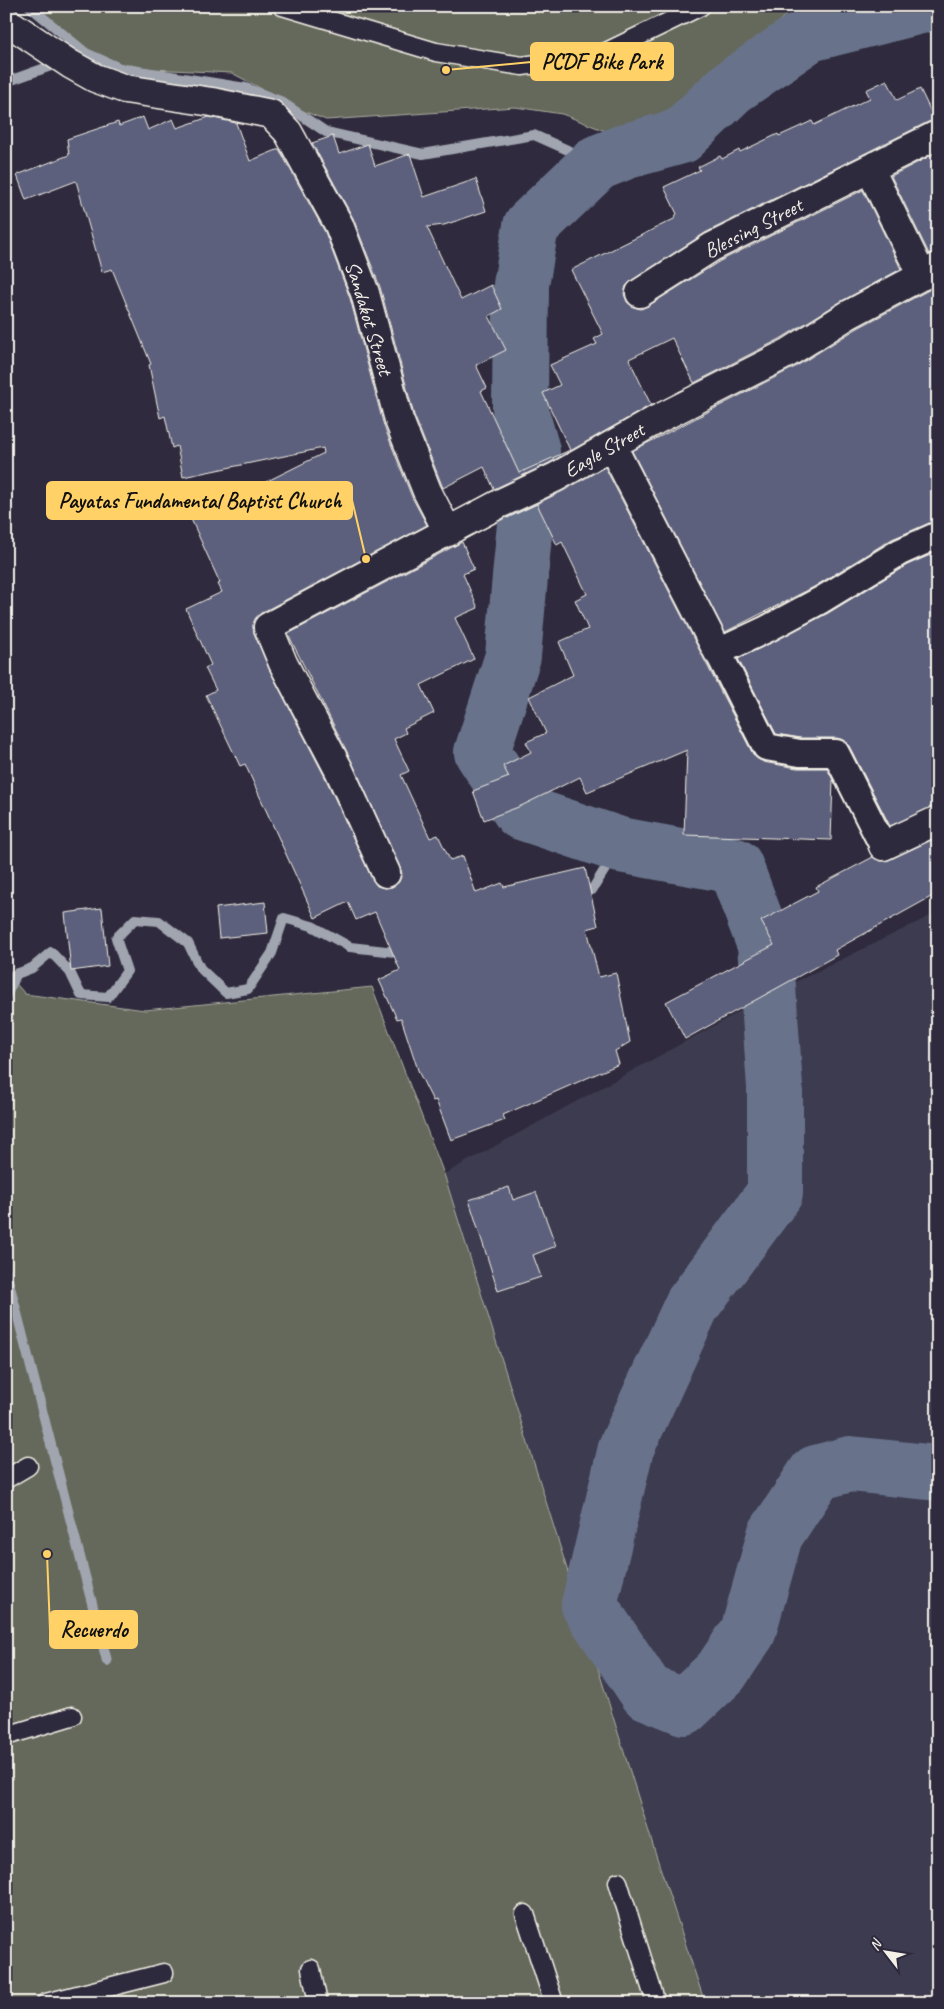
<svg xmlns="http://www.w3.org/2000/svg" width="944" height="2009" font-family="Caveat,sans-serif">
<style>
.built{fill:#3c3a50}
.green{fill:#65695b;stroke:#acada2}
.lines{fill:none;stroke-linecap:round;stroke-linejoin:round}
.stream{stroke:#a0a5b0;stroke-width:10}
.river{stroke:#68738b;stroke-width:56}
.building{fill:#5c607c;stroke:#f4f1e8}
.service-casing{stroke:#f4f1e8;stroke-width:21}
.pedestrian-casing{stroke:#f4f1e8;stroke-width:30}
.minor-casing{stroke:#f4f1e8;stroke-width:31}
.service{stroke:#2f2a3d;stroke-width:18}
.pedestrian{stroke:#2f2a3d;stroke-width:26}
.minor{stroke:#2f2a3d;stroke-width:28}
.labels{text-anchor:middle;dominant-baseline:central;stroke-width:4;stroke-linejoin:round;paint-order:stroke}
.street-label{font-size:21px;fill:#f4f1e8;stroke:#2f2a3d}
.leader{fill:none;stroke:#ffd166;stroke-width:2}
.callout-dot{fill:#ffd166;stroke:#2f2a3d;stroke-width:2}
.callout{fill:#ffd166;stroke:#ffd166;stroke-width:2}
.callout-label{font-size:22px;text-anchor:middle;font-weight:bold;fill:#111}
</style>
<rect width="100%" height="100%" fill="#2f2a3d"/>
<filter id="ink" filterUnits="userSpaceOnUse"><feTurbulence type="fractalNoise" baseFrequency=".02" numOctaves="2"/><feDisplacementMap in="SourceGraphic" scale="10" xChannelSelector="R" yChannelSelector="G"/><feConvolveMatrix kernelMatrix="1 2 1 2 8 2 1 2 1" color-interpolation-filters="sRGB"/></filter>
<g filter="url(#ink)">
<path class="built" d="M938 912V2003H705L657 1858 444 1174 777 991Z"/>
<path class="green" d="M31 6H795L673 123 623 138 562 114 515 107 326 120 303 111 232 73 93 66Z
M6 972 25 994 145 1010 372 987 444 1174 657 1858 705 2003H6Z"/>
<g class="lines">
<path class="stream" d="M29 6 86 53 120 68 246 88 280 101 326 132 423 154 534 135 597 163
M6 82 62 62
M578 896 592 890 620 845
M6 978 32 968 51 952 70 972 81 995 108 997 127 971 116 938 135 919 159 921 188 943 200 968 226 993 248 989 272 953 284 918 312 926 350 947 404 953
M6 996 17 973
M6 1271 107 1661"/>
<path class="river" d="M920 6 809 34 731 88 681 136 627 151 597 163 531 226 521 285 520 409 532 451 520 577 513 656 482 752 521 812 620 845 735 866 765 945 775 1087V1193L692 1305 626 1448 589 1605 647 1692 684 1707 721 1672 748 1632 775 1535 816 1473 850 1464 938 1473"/>
</g>
<path class="building" d="M887 80 897 100 920 89 935 120 928 122 705 233 632 280 626 286 624 294 627 302 633 307 641 309 648 306 720 261 863 190 901 269 840 302 780 339 694 383 672 338 629 359 651 405 549 463 494 489 484 467 443 488 414 415 380 287 353 218 312 143 333 136 339 154 368 144 375 166 410 154 424 197 476 179 486 211 444 225 427 227 461 300 491 285 502 309 489 316 506 350 476 365 487 388 481 391 519 473 570 450 543 393 560 385 550 365 597 344 594 339 603 334 571 270 676 218 675 216 677 214 664 187 700 170 698 167 720 156 722 159 739 150 740 152 778 134 779 136 812 121 814 125 870 98 866 90Z
M143 117 148 130 173 119 177 128 209 117 236 123 250 161 279 149 325 232 350 298 384 426 412 497 427 525 261 613 253 625 254 633 269 669 325 777 372 879 377 886 384 888 392 887 399 882 402 874 400 867 353 764 288 634 462 542 474 569 463 574 478 608 455 618 474 659 421 685 434 713 404 728 406 733 394 739 409 771 401 775 430 838 438 835 450 860 463 856 476 893 502 883 504 887 585 868 598 926 587 929 599 977 616 973 630 1042 615 1051 619 1064 503 1115 505 1120 451 1140 436 1100 433 1101 419 1073 401 1018 397 1019 379 980 400 970 375 912 356 920 348 902 315 918 245 764 240 766 206 695 216 690 205 668 211 665 186 609 222 592 218 584 220 583 191 519 324 453 323 448 183 477 177 446 172 448 165 416 160 418 149 365 151 364 112 269 102 272 76 181 26 200 17 175 69 155 67 139 118 122 119 126Z
M938 152V252L929 254 891 176Z
M938 285V520L892 539 814 587 725 632 632 451 795 367 856 329Z
M605 467 753 754 763 762 797 768H827L833 780 831 840 684 835 687 750 587 792 580 777 521 806 484 820 473 791 509 777 503 766 531 752 526 742 546 733 529 697 573 675 559 642 588 629 575 600 587 594 562 542 557 545 537 504 507 518 563 491Z
M937 552 938 805 890 826 849 746 843 740 837 738H801L776 734 738 659 828 613 907 565Z
M938 837V893L835 950 837 955 685 1039 666 1002 774 945 761 921 818 891 816 887 873 857 881 861 889 860Z
M265 902 268 933 219 938 216 908Z
M102 908 108 966 71 971 65 913Z
M509 1187 513 1200 536 1192 556 1246 533 1255 541 1277 498 1291 469 1200Z"/>
<g class="lines">
<g class="service-casing">
<path id="service" d="M282 6 436 52 522 66 598 56 701 6
M6 1479 28 1466
M6 1736 72 1716
M618 1882 656 2003
M525 1914 554 2003
M311 1969 318 2003
M46 2003 164 1973"/>
</g>
<g class="pedestrian-casing">
<path id="pedestrian" d="M883 846 836 753H800L766 747 718 652 767 629 821 600 900 552 938 535"/>
</g>
<g class="minor-casing">
<path id="minor" d="M6 21 70 64 95 78 125 89 212 102 271 114 288 132 339 225 365 293 399 420 427 491 448 532
M870 169 922 276
M640 293 712 247 935 136
M612 446 718 652
M883 846 938 820
M386 873 339 770 283 663 268 627 501 503 556 477 656 420 788 353 848 315 938 267"/>
</g>
<use href="#service" class="service"/>
<use href="#pedestrian" class="pedestrian"/>
<use href="#minor" class="minor"/>
</g>
</g>
<g class="labels">
<g class="street-label">
<text transform="translate(753 228) rotate(-27)">Blessing Street</text>
<text transform="translate(369 318) rotate(73)">Sandakot Street</text>
<text transform="translate(604 450) rotate(-30)">Eagle Street</text>
</g>
</g>
<path class="leader" d="M446 70L531 62M366 559L352 500M47 1554L50 1630"/>
<g class="callout-dot">
<circle cx="446" cy="70" r="5"/>
<circle cx="366" cy="559" r="5"/>
<circle cx="47" cy="1554" r="5"/>
</g>
<g class="callout">
<rect x="531" y="43" width="142" height="37" rx="5"/>
<rect x="47" y="482" width="305" height="37" rx="5"/>
<rect x="50" y="1611" width="87" height="37" rx="5"/>
</g>
<g class="callout-label">
<text x="602" y="69">PCDF Bike Park</text>
<text x="200" y="508">Payatas Fundamental Baptist Church</text>
<text x="94" y="1637">Recuerdo</text>
</g>
<rect width="944" height="2009" fill="none" stroke="#2f2a3d" stroke-width="25"/>
<rect x="12" y="12" width="919" height="1984" fill="none" stroke="#f4f1e8" stroke-width="2" filter="url(#ink)"/>
<g transform="translate(886 1952) rotate(301)" stroke="#2f2a3d" stroke-width="4" paint-order="stroke">
<path d="M0-4L9 19L0 12L-9 19Z" fill="#f4f1e8"/>
<text y="-8" font-size="14" font-weight="bold" text-anchor="middle" fill="#f4f1e8">N</text>
</g>
</svg>
